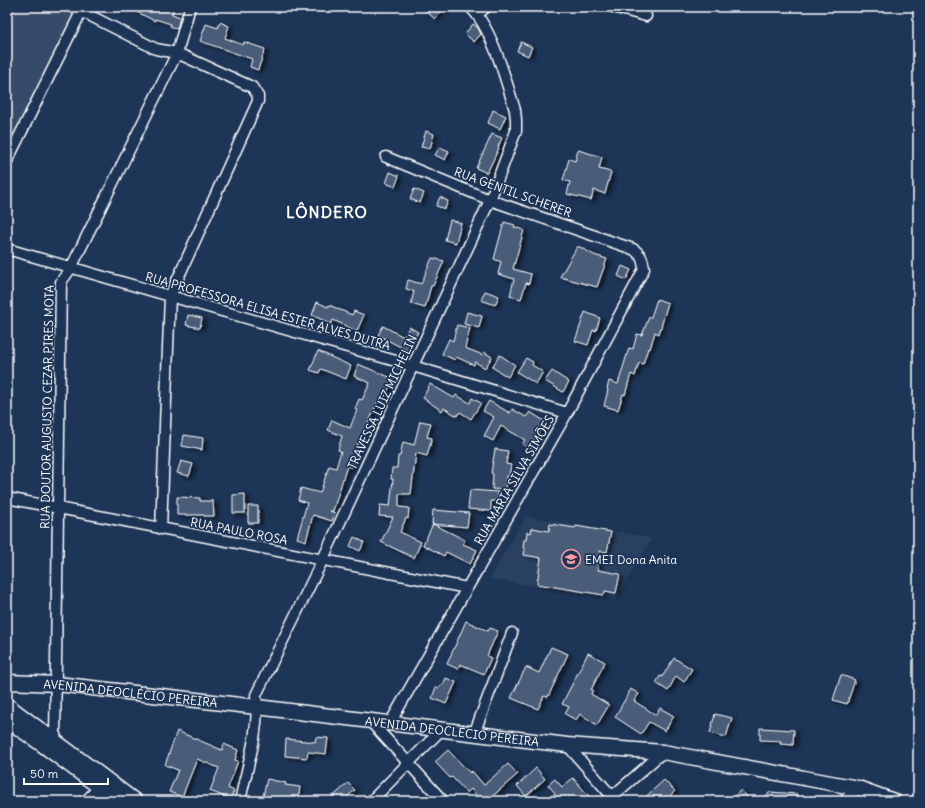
<svg xmlns="http://www.w3.org/2000/svg" width="925" height="808" font-family="Delius,sans-serif">
<style>
.built{fill:#2a4161}
.green{fill:#364b69;stroke:#9aa5b4}
.building{fill:#4a5d79;stroke:#fff;filter:url(#shadow)}
.lines{fill:none;stroke-linecap:round;stroke-linejoin:round}
.street-casing{stroke:#fff;stroke-width:13}
.secondary-casing{stroke:#fff;stroke-width:17}
.street{stroke:#1d3557;stroke-width:10}
.secondary{stroke:#1d3557;stroke-width:14}
.labels{text-anchor:middle;dominant-baseline:central;stroke-width:3.5;stroke-linejoin:round;paint-order:stroke}
.street-label{font-size:12px;fill:#fff;stroke:#1d3557}
.poi-label{font-size:12px;fill:#fff;stroke:#1d3557;text-anchor:start}
.district-label{font-size:16px;font-weight:bold;letter-spacing:1px;fill:#fff;stroke:#1d3557}
</style>
<defs>
<filter id="shadow"><feDropShadow dx="3.5" dy="2" stdDeviation="2" flood-color="#0009"/></filter>
</defs>
<rect width="100%" height="100%" fill="#1d3557"/>
<filter id="ink" filterUnits="userSpaceOnUse"><feTurbulence type="fractalNoise" baseFrequency=".025" numOctaves="2"/><feDisplacementMap in="SourceGraphic" scale="8" xChannelSelector="R" yChannelSelector="G"/><feConvolveMatrix kernelMatrix="1 2 1 2 8 2 1 2 1" color-interpolation-filters="sRGB"/></filter>
<g filter="url(#ink)">
<path class="built" d="M526 516 652 538 616 599 489 579Z"/>
<path class="green" d="M12 7H60L74 15 7 150V17Z"/>
<path class="building" d="M127 7H174L172 14 180 17 177 29 170 26 171 24 155 19V21Z
M421 7H445L435 19Z
M220 22 229 26 225 38 243 45 244 42 265 49 258 70 250 67 252 59 200 41 206 24 218 28Z
M473 24 478 28 481 34 474 42 465 34Z
M521 42 532 47 528 56 517 51Z
M493 110 506 116 500 129 488 123Z
M426 131 434 134 430 149 421 147Z
M492 134 502 138 498 147 499 148 487 173 476 168Z
M440 147 449 151 445 160 435 155Z
M578 150 602 157 599 169 611 172 605 194 594 190 591 200 567 194 570 182 563 180 569 159 575 161Z
M390 172 399 176 395 187 386 183Z
M414 189 424 193 420 203 410 199Z
M440 197 448 201 445 209 436 206Z
M450 220 461 223 456 243 445 240Z
M504 222 515 225 514 227 524 230 513 269 531 274 529 284 526 283 521 299 510 296 514 279 498 274 501 262 494 259Z
M577 247H580L594 255 607 259 597 287 560 277Z
M432 258 444 261 433 286H431L425 308 411 304 414 291 406 289 408 280 421 284Z
M622 266 631 270 626 280 618 276Z
M485 291 499 296 495 305 481 300Z
M657 299 668 303 659 334 655 332 650 349 648 348 643 364 639 363 635 376 631 374 625 395 623 394 618 410 604 406 608 390 607 389 609 381 618 384 629 348 633 349 637 334 642 335 649 317H651Z
M317 302 328 307 329 305 352 315 354 311 364 315 357 331 333 320 331 324 312 315Z
M467 312 482 316 479 328 464 324Z
M585 312 600 318 596 331 593 330 588 345 575 341Z
M188 315 202 318 200 328 186 325Z
M457 325 470 328 465 348 483 355 484 352 492 357 485 368 475 362 474 365 456 357 455 360 442 354 449 339 453 341Z
M383 326 404 337 409 327 418 332 408 351 378 335Z
M318 351 351 366 346 379 321 369 319 373 310 370Z
M500 355 515 365 508 377 492 367Z
M526 358 533 362 532 365 543 372 536 384 517 372Z
M358 364 394 379 382 402 378 401 365 431 361 444 358 443 352 468 347 466 333 511H330L335 513 332 521 313 515 306 541 297 538 307 503 298 500 301 488 320 493 329 466 336 468 341 451 338 450 342 436 328 430 332 420 350 428 357 410 355 409 359 399 362 400 370 383 354 376Z
M552 371 569 382 563 392 545 381Z
M430 384 454 398 456 395 470 403 472 398 481 403 471 419 460 412 457 416 444 408 442 411 423 398Z
M489 401 510 413 512 409 526 417 530 412 546 422 534 440 537 441 532 450 522 444 525 440 501 426 493 441 484 436 494 417 483 411Z
M420 421 431 423 427 437 432 438 427 456 416 453 411 494H399V507L409 508 408 519 406 518 400 532 421 542 414 558 381 542 393 517 379 516 380 505 390 506 393 479H391L392 468H397L398 456H400L403 442 414 445Z
M184 435 203 438 202 450 182 446Z
M495 449 508 451 506 464 511 465 509 476H507L506 490 492 489 493 474 491 473Z
M181 461 193 464 189 476 177 473Z
M470 490 498 492 497 501H491V511L468 509Z
M245 494V513H233V495Z
M177 497 200 498V501H213L214 516H204V515H177Z
M248 506H258V523H248Z
M433 510 469 513 467 527 432 524Z
M433 524 465 540 463 544 477 550 470 564 446 552 444 556 423 545Z
M550 524 575 528 576 526 611 532 607 552 600 551 598 570 620 574 616 593 605 591 604 595 537 584 541 558 524 555 525 549 523 548 524 540H526L527 532 531 533 532 528 549 531Z
M354 537 364 542 360 551 350 546Z
M466 621 488 631 490 628 498 631 487 656 491 658 484 674 460 664 458 669 447 664Z
M551 647 568 654 548 697 544 696 538 709 511 698 526 667 539 673Z
M588 653 605 662 591 690H593L591 694 609 705 597 725 580 714 576 720 565 714 569 707 562 704Z
M674 658 692 669 684 682 676 676 668 691 656 683 660 676 662 677Z
M841 675 855 680 847 704 833 700Z
M446 678 456 682 446 704 432 698 436 687 439 688 441 685H443Z
M631 689 639 694 634 701 656 715 660 708 674 716 665 731 649 722 641 734 615 717Z
M715 714 732 718 726 737 710 733Z
M760 728 794 730 793 745 780 744 781 741 760 740Z
M177 731 222 750 224 744 238 750 235 760 238 761 228 788 234 791 230 799 210 791 219 768 197 759 182 797 169 792 178 770 165 765Z
M316 737 328 738 326 754 308 752 307 758 285 756 286 739 315 742Z
M448 750 470 773 472 771 484 785 508 764 518 774 487 801H481L471 789 467 793 452 777 450 778 435 762Z
M536 768 545 779 526 796 517 786Z
M573 778 589 796 583 801H547L555 793 548 785 555 779 562 787Z
M267 779 286 783 285 785 300 787 298 801 285 799V801H262Z
M664 780 675 791 665 801H641Z
M348 783 355 790 342 801H328Z
M741 790 751 801H729Z
M770 792 797 794V801H760Z"/>
<g class="lines">
<g class="street-casing">
<path id="street" d="M73 7 156 49 177 53 252 87 258 96V101L170 296 161 529
M613 7 646 16
M7 9 8 7
M478 14 486 7
M386 157 490 200 633 249C641 254 643 259 644 269L567 413 390 723
M7 161 81 12
M7 249 413 366 567 413
M7 498 467 588
M370 721 443 801
M474 734 512 633
M55 740 61 282 71 268 177 53 190 7
M567 745 616 801
M86 801 104 782
M240 801C247 766 260 731 256 695L322 561 490 200 516 131V120L515 110C506 81 492 27 470 7
M371 801 441 730
M607 801 663 752
M844 801 858 788"/>
</g>
<g class="secondary-casing">
<g id="secondary">
<path id="s1" d="M7 682 57 684 257 707 567 745 663 752 858 788 894 801"/>
<path d="M7 705 135 801"/>
<path d="M7 720 40 743 118 801"/>
</g>
</g>
<use href="#street" class="street"/>
<use href="#secondary" class="secondary"/>
</g>
</g>
<defs>
<g id="school-ring" transform="scale(1)"><circle r="9.5" fill="#1d3557" stroke="#ff9aa2" stroke-width="1.5"/><path d="M0-5L7-2L0 1L-7-2ZM-4 1L0 2.5L4 1V4Q0 6-4 4Z" fill="#ff9aa2"/></g>
</defs>
<g fill-rule="evenodd">
<use href="#school-ring" x="571" y="559"/>
</g>
<g class="labels">
<g class="street-label">
<text transform="translate(513 192) rotate(20)">RUA GENTIL SCHERER</text>
<text transform="translate(268 311) rotate(16)">RUA PROFESSORA ELISA ESTER ALVES DUTRA</text>
<text transform="translate(382 402) rotate(-65)">TRAVESSA LUIZ MICHELIN</text>
<text transform="translate(47 407) rotate(-89)">RUA DOUTOR AUGUSTO CEZAR PIRES MOTA</text>
<text transform="translate(514 480) rotate(-60)">RUA MARIA SILVA SIMÕES</text>
<text transform="translate(239 531) rotate(11)">RUA PAULO ROSA</text>
<text stroke="none"><textPath href="#s1" startOffset="124">AVENIDA DEOCLÉCIO PEREIRA</textPath></text>
<text stroke="none"><textPath href="#s1" startOffset="448">AVENIDA DEOCLÉCIO PEREIRA</textPath></text>
</g>
<g class="poi-label">
<text x="585" y="559">EMEI Dona Anita</text>
</g>
<g class="district-label">
<text x="327" y="212">LÔNDERO</text>
</g>
</g>
<rect width="925" height="808" fill="none" stroke="#1d3557" stroke-width="24"/>
<rect x="12" y="12" width="901" height="784" fill="none" stroke="#fff" stroke-width="1.5" filter="url(#ink)"/>
<path d="M24 778v6h84v-6" fill="none" stroke="#ffffff" stroke-width="2"/>
<text x="30" y="778" font-size="12" fill="#ffffff" stroke="#1d3557" stroke-width="3" paint-order="stroke">50 m</text>
</svg>
